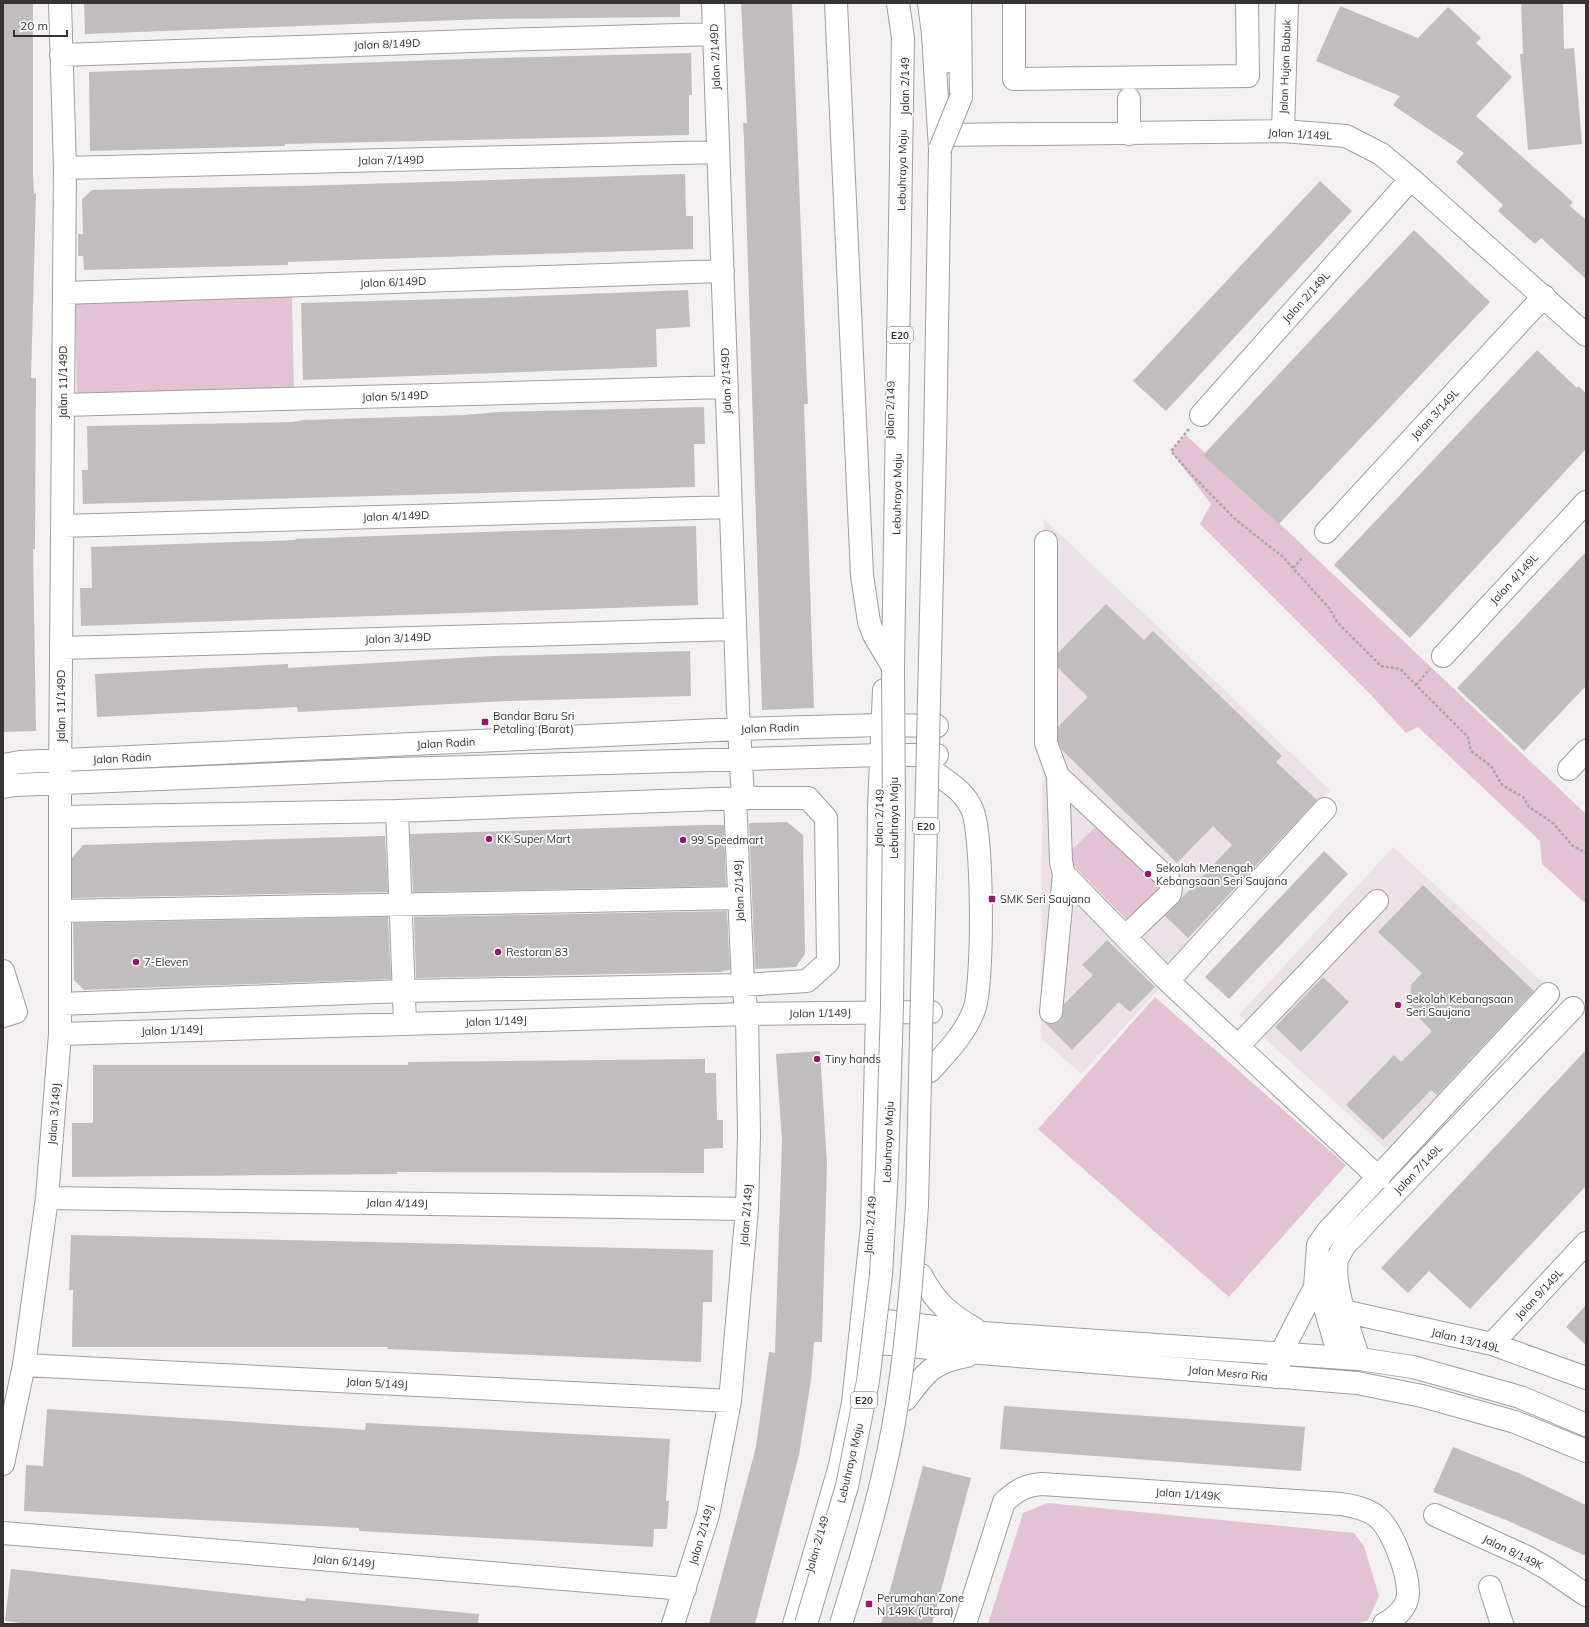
<svg xmlns="http://www.w3.org/2000/svg" width="1589" height="1627" font-family="Mulish,sans-serif">
<style>
.built{fill:#ece1e7}
.green{fill:#e3c2d3}
.building{fill:#c0bdbe}
.lines{fill:none;stroke-linecap:round;stroke-linejoin:round}
.minor-casing{stroke:#a19e9f;stroke-width:24}
.major-casing{stroke:#a19e9f;stroke-width:24}
.highway-casing{stroke:#a19e9f;stroke-width:24}
.path{stroke:#a9a7a8;stroke-width:2.5;stroke-dasharray:3 2;stroke-linecap:butt}
.minor{stroke:#fff;stroke-width:22}
.major{stroke:#fff;stroke-width:22}
.highway{stroke:#fff;stroke-width:22}
.highway-bridge-casing{stroke:#a19e9f;stroke-width:24;stroke-linecap:butt}
.highway-bridge{stroke:#fff;stroke-width:22}
.poi-dot{fill:#98176e;stroke:#fffefe;stroke-width:1.5}
.labels{text-anchor:middle;dominant-baseline:central;stroke-width:3.5;stroke-linejoin:round;paint-order:stroke}
.shield{fill:#fffefe;stroke:#727071;stroke-width:1}
.shield-label{font-size:10px;font-weight:bold;fill:#353334}
.street-label{font-size:11px;fill:#353334;stroke:#fffefe}
.poi-label{font-size:11px;fill:#353334;stroke:#fffefe;text-anchor:start}
</style>
<rect width="100%" height="100%" fill="#f3f0f2"/>
<path class="built" d="M1044 519 1330 790 1176 958 1152 980 1160 988 1081 1074 1041 1038Z
M1393 847 1557 995 1402 1163 1239 1015Z"/>
<path class="green" d="M292 296 294 391 77 396 75 301Z
M1186 435 1586 814V904L1542 864 1540 841 1418 727 1406 733 1372 696 1200 524 1211 504 1171 451Z
M1099 824 1163 890 1130 923 1065 856Z
M1155 997 1346 1165 1229 1297 1038 1129Z
M1048 1503 1354 1533 1364 1546 1379 1596 1368 1620 1357 1624H988L1023 1513Z"/>
<path class="building" d="M3 3H33V173L34 194H36L31 378H36L35 549H33L36 731 3 732Z
M84 3H680V17L487 19 85 34Z
M741 3H792L807 386 808 404H804L814 708 762 710 744 140 743 123H747Z
M1521 3H1563L1564 49 1574 48 1582 144 1528 150 1520 54H1523Z
M1340 6 1418 38 1448 7 1481 38 1476 43 1512 77 1476 116 1573 202 1570 206 1586 220V279L1541 238 1535 244 1498 211 1503 205 1456 162 1464 153 1393 105 1400 96 1316 61Z
M691 53 692 95H689V135L285 144V146L90 151 89 72 499 58Z
M685 174 686 216H693V249L288 262V265L84 270 83 256H78V234H83L82 199 92 190 299 186Z
M1320 181 1352 211 1166 411 1133 381Z
M1414 230 1490 302 1279 524 1203 455Z
M688 290 690 327 656 329 657 367 303 380 301 303 484 298Z
M1537 350 1577 388 1578 386 1586 393V449L1410 638 1334 565Z
M704 407 705 444H694L695 487 83 504 82 470H88L87 426 292 422 304 420 464 415 499 412Z
M696 526 698 605 81 626 80 588H92L91 547 296 540 295 539 513 531Z
M1586 552V686L1524 751 1457 688Z
M1106 604 1144 640 1153 631 1282 756 1276 762 1317 800 1188 938 1165 916 1232 845 1213 826 1177 863 1062 750 1058 741V727L1088 697 1058 668V653Z
M690 651 691 696 507 701 298 712 297 707 97 717 95 674 288 664V668L494 656Z
M787 822 803 835 805 954 796 967 755 969 749 823Z
M704 825H724L726 886 413 892 410 834Z
M381 836H385L388 892 72 898V858L83 845Z
M1324 851 1348 874 1229 999 1205 977Z
M1423 885 1534 991 1437 1095 1431 1090 1383 1140 1346 1105 1394 1055 1401 1062 1432 1031 1410 1009 1411 985 1422 973 1378 932Z
M727 911 730 970 722 971V972L416 978 414 917Z
M388 917 391 979 84 990 74 980 73 923Z
M1107 940 1155 987 1130 1012 1119 1002 1072 1050 1045 1023H1056L1061 1020 1064 1004 1093 975 1082 965Z
M1323 977 1349 1002 1301 1052 1275 1027Z
M1586 1050V1186L1470 1309 1429 1271 1408 1293 1381 1268Z
M820 1051 827 1164 822 1342H814L811 1380 799 1455 755 1624H709L756 1447 769 1352 775 1353 782 1141 776 1054Z
M705 1059V1073H716L717 1120H723V1148L704 1149V1173L397 1172V1174L72 1177V1123H93V1065H408V1062Z
M71 1235 713 1250 712 1302H703L701 1362 387 1349 388 1347H72L73 1290H69Z
M1586 1305V1345L1566 1327Z
M1004 1406 1305 1427 1301 1471 1000 1449Z
M47 1409 365 1430 366 1423 670 1439 666 1501H669L667 1529H654L653 1547 359 1531V1528L24 1511 26 1465 43 1466Z
M1453 1447 1521 1474 1586 1505V1556L1506 1520 1433 1492Z
M923 1466 971 1478 932 1624H881Z
M11 1569 305 1601 306 1598 479 1614 478 1624H29L5 1621Z"/>
<g class="lines">
<g class="minor-casing">
<path id="minor" d="M713 3 738 710 743 798
M1014 3V79L1248 76 1247 3
M61 55 501 40 714 34
M1129 99V134
M1283 131 1287 3
M942 135 1283 131 1346 136 1381 154 1411 179 1586 335
M65 168 718 152
M64 293 723 271
M63 405 727 387
M1201 415 1411 179
M62 526 731 507
M1326 532 1544 296
M1046 542V743L1058 776 1061 862 1064 874 1168 981 1379 1178
M61 648 735 629
M1443 656 1586 502
M3 765 20 762 739 729 882 725 937 726
M1569 769 1586 751
M1058 776 1169 880 1171 887 1170 894 1125 937
M3 787 15 785 397 769 881 755H937
M397 811 405 1023
M60 817 397 811 743 798H808L826 818 828 962 807 981 743 985 403 991 60 1004
M60 911 739 898
M3 971 16 1012 3 1016
M1168 981 1325 809
M1051 1012 1064 874
M60 1034 747 1014 931 1012
M1238 1046 1377 901
M930 1071C947 1052 965 1034 974 1010 984 984 983 833 972 809 964 791 951 785 936 773
M47 1198 747 1209
M1316 1276 1334 1339 1344 1358
M1343 1311 1492 1344 1586 1378
M1492 1344 1586 1243
M1359 1359C1351 1334 1332 1285 1337 1260 1338 1256 1342 1251 1344 1246L1573 1008
M24 1365 730 1401
M1276 1377 1281 1353 1315 1287 1318 1245 1328 1231 1548 994
M3 1464 24 1365 47 1198 60 1034V783L65 168 60 3
M1435 1515 1527 1557 1548 1569 1586 1595
M3 1533 685 1589
M1490 1587 1502 1624
M673 1624 708 1515 730 1401 747 1209 749 1135 747 1014 743 985 735 798
M965 1624 1004 1502C1016 1491 1025 1485 1042 1484L1341 1504C1352 1506 1366 1508 1376 1516 1392 1528 1409 1574 1408 1594 1407 1608 1395 1618 1384 1624"/>
</g>
<g class="major-casing">
<path id="major" d="M943 3 944 62
M921 1275C935 1302 949 1314 975 1329
M862 1318 982 1333 1359 1359 1413 1367 1520 1397 1586 1425
M860 1341 980 1353 1357 1383 1422 1396 1515 1422 1586 1451
M906 1399C926 1372 933 1362 967 1356
M794 1624 839 1469 853 1403 872 1226 877 1012 879 808 884 690"/>
</g>
<g class="highway-casing">
<path id="highway" d="M836 3 862 575
M929 3 933 34 940 149 935 447
M960 3 961 97"/>
</g>
<path class="path" d="M1189 429 1171 451 1188 471 1236 520 1283 557 1329 608 1337 622 1381 666 1400 669 1468 737 1471 751 1491 766 1502 785 1523 797 1529 807 1553 823 1573 846 1586 853
M1293 568 1303 557
M1416 685 1430 669"/>
<use href="#minor" class="minor"/>
<use href="#major" class="major"/>
<use href="#highway" class="highway"/>
<g class="highway-bridge-casing">
<path id="highway-bridge" d="M940 149 961 97
M862 575 869 622 874 635 893 667
M806 1624 847 1486 868 1381 881 1275 887 1169 892 1005 894 814 893 667 903 38 898 3
M841 1624C861 1559 881 1494 893 1428 906 1354 912 1279 917 1205L935 447"/>
</g>
<use href="#highway-bridge" class="highway-bridge"/>
</g>
<g class="poi-dot">
<rect x="481" y="718" width="8" height="8" rx="2"/>
<circle cx="489" cy="839" r="4"/>
<circle cx="683" cy="840" r="4"/>
<circle cx="1148" cy="874" r="4"/>
<rect x="988" y="895" width="8" height="8" rx="2"/>
<circle cx="498" cy="952" r="4"/>
<circle cx="136" cy="962" r="4"/>
<circle cx="1398" cy="1005" r="4"/>
<circle cx="817" cy="1059" r="4"/>
<rect x="865" y="1600" width="8" height="8" rx="2"/>
</g>
<g class="labels">
<g class="shield">
<rect x="887" y="327" width="26" height="16" rx="3"/>
<rect x="913" y="818" width="26" height="16" rx="3"/>
<rect x="851" y="1392" width="26" height="16" rx="3"/>
</g>
<g class="shield-label">
<text x="900" y="335">E20</text>
<text x="926" y="826">E20</text>
<text x="864" y="1400">E20</text>
</g>
<g class="street-label">
<text transform="translate(387 44) rotate(-2)">Jalan 8/149D</text>
<text transform="translate(715 57) rotate(-92)">Jalan 2/149D</text>
<text transform="translate(1285 67) rotate(-88)">Jalan Hujan Bubuk</text>
<text transform="translate(905 86) rotate(-90)">Jalan 2/149</text>
<text transform="translate(1300 134) rotate(3)">Jalan 1/149L</text>
<text transform="translate(391 160) rotate(-1)">Jalan 7/149D</text>
<text transform="translate(902 170) rotate(-89)">Lebuhraya Maju</text>
<text transform="translate(393 282) rotate(-2)">Jalan 6/149D</text>
<text transform="translate(1306 297) rotate(-48)">Jalan 2/149L</text>
<text transform="translate(726 381) rotate(-92)">Jalan 2/149D</text>
<text transform="translate(63 382) rotate(-90)">Jalan 11/149D</text>
<text transform="translate(395 396) rotate(-2)">Jalan 5/149D</text>
<text transform="translate(890 410) rotate(-89)">Jalan 2/149</text>
<text transform="translate(1435 414) rotate(-47)">Jalan 3/149L</text>
<text transform="translate(897 494) rotate(-89)">Lebuhraya Maju</text>
<text transform="translate(396 516) rotate(-2)">Jalan 4/149D</text>
<text transform="translate(1514 579) rotate(-47)">Jalan 4/149L</text>
<text transform="translate(398 638) rotate(-2)">Jalan 3/149D</text>
<text transform="translate(61 706) rotate(-90)">Jalan 11/149D</text>
<text transform="translate(770 728) rotate(-2)">Jalan Radin</text>
<text transform="translate(446 743) rotate(-3)">Jalan Radin</text>
<text transform="translate(122 758) rotate(-3)">Jalan Radin</text>
<text transform="translate(879 818) rotate(-89)">Jalan 2/149</text>
<text transform="translate(894 818) rotate(-90)">Lebuhraya Maju</text>
<text transform="translate(739 891) rotate(-92)">Jalan 2/149J</text>
<text transform="translate(820 1013) rotate(-1)">Jalan 1/149J</text>
<text transform="translate(496 1021) rotate(-2)">Jalan 1/149J</text>
<text transform="translate(172 1030) rotate(-2)">Jalan 1/149J</text>
<text transform="translate(54 1114) rotate(-86)">Jalan 3/149J</text>
<text transform="translate(888 1142) rotate(-88)">Lebuhraya Maju</text>
<text transform="translate(1418 1169) rotate(-46)">Jalan 7/149L</text>
<text transform="translate(397 1203) rotate(1)">Jalan 4/149J</text>
<text transform="translate(746 1215) rotate(-86)">Jalan 2/149J</text>
<text transform="translate(870 1225) rotate(-86)">Jalan 2/149</text>
<text transform="translate(1539 1294) rotate(-47)">Jalan 9/149L</text>
<text transform="translate(1466 1340) rotate(14)">Jalan 13/149L</text>
<text transform="translate(1228 1373) rotate(5)">Jalan Mesra Ria</text>
<text transform="translate(377 1383) rotate(3)">Jalan 5/149J</text>
<text transform="translate(850 1463) rotate(-77)">Lebuhraya Maju</text>
<text transform="translate(1188 1494) rotate(4)">Jalan 1/149K</text>
<text transform="translate(701 1535) rotate(-74)">Jalan 2/149J</text>
<text transform="translate(817 1544) rotate(-74)">Jalan 2/149</text>
<text transform="translate(1513 1552) rotate(26)">Jalan 8/149K</text>
<text transform="translate(344 1561) rotate(5)">Jalan 6/149J</text>
</g>
<g class="poi-label">
<text x="493" y="716">Bandar Baru Sri<tspan x="493" dy="13">Petaling (Barat)</tspan></text>
<text x="497" y="839">KK Super Mart</text>
<text x="691" y="840">99 Speedmart</text>
<text x="1156" y="868">Sekolah Menengah<tspan x="1156" dy="13">Kebangsaan Seri Saujana</tspan></text>
<text x="1000" y="899">SMK Seri Saujana</text>
<text x="506" y="952">Restoran 83</text>
<text x="144" y="962">7-Eleven</text>
<text x="1406" y="999">Sekolah Kebangsaan<tspan x="1406" dy="13">Seri Saujana</tspan></text>
<text x="825" y="1059">Tiny hands</text>
<text x="877" y="1598">Perumahan Zone<tspan x="877" dy="13">N 149K (Utara)</tspan></text>
</g>
</g>
<rect width="1589" height="1627" fill="none" stroke="#353334" stroke-width="8"/>
<path d="M14 30v6h53v-6" fill="none" stroke="#353334" stroke-width="2"/>
<text x="20" y="30" font-size="12" fill="#353334" stroke="#fffefe" stroke-width="3" paint-order="stroke">20 m</text>
</svg>
